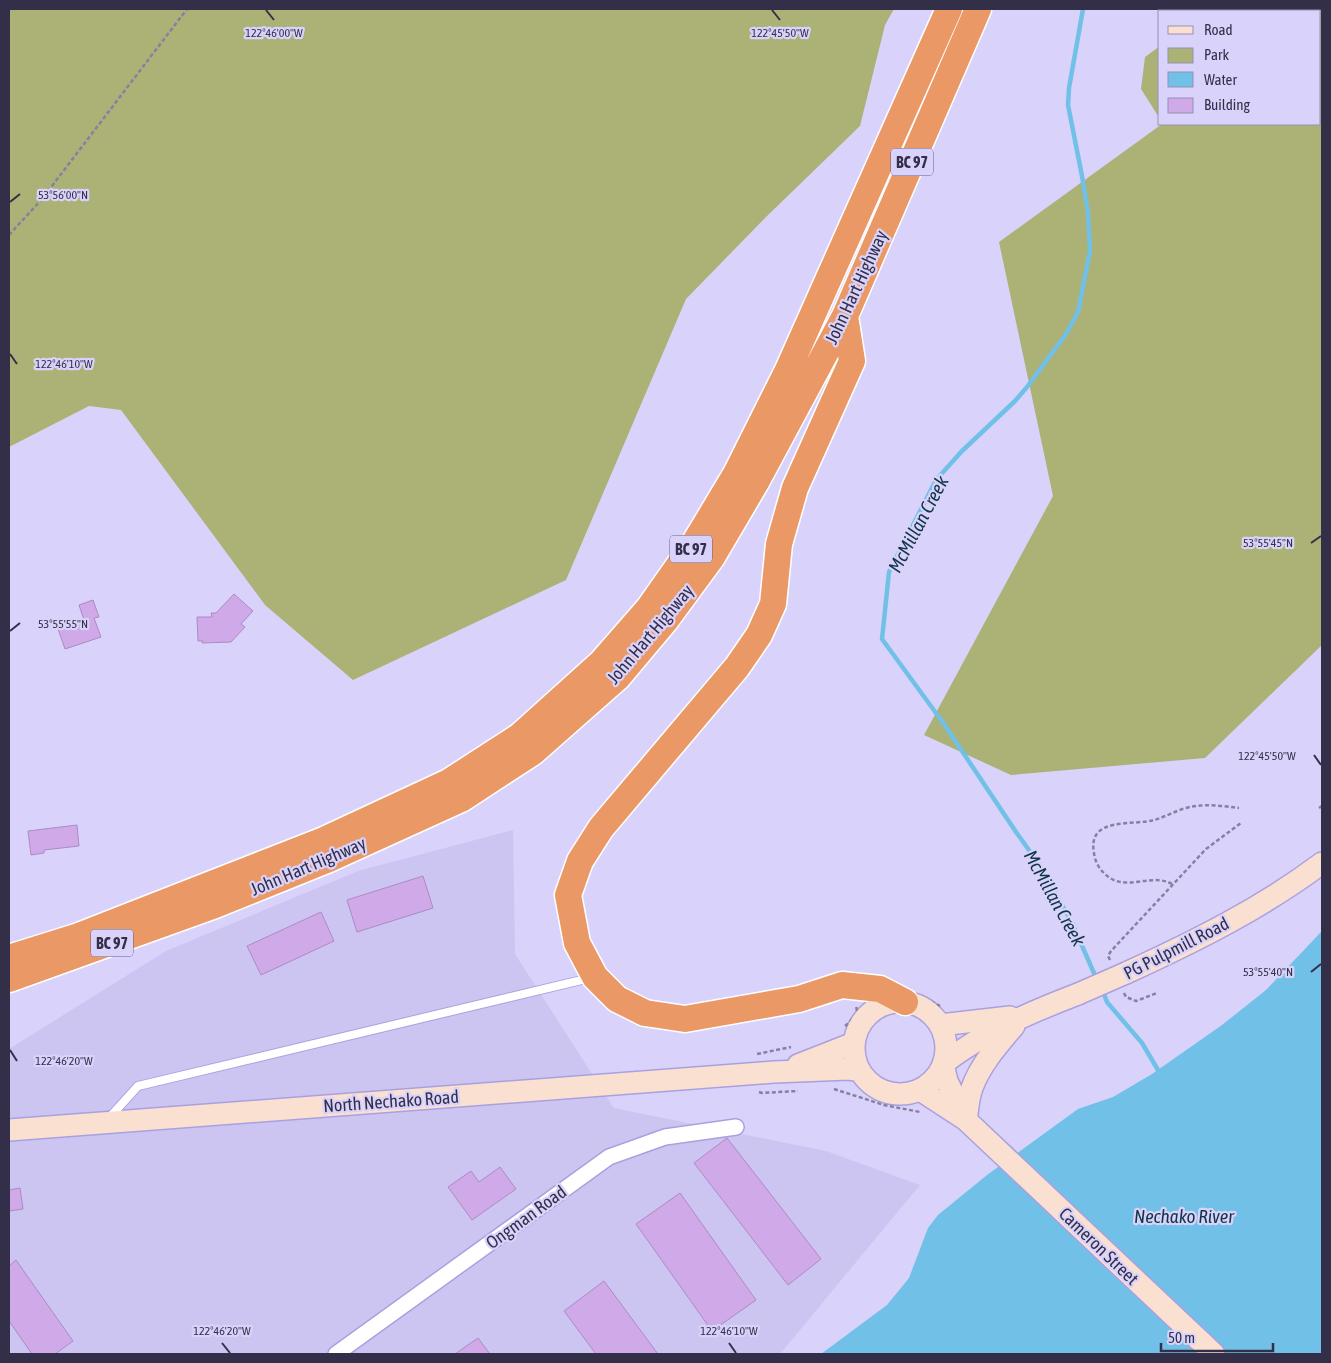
<svg xmlns="http://www.w3.org/2000/svg" width="1331" height="1363" font-family="'Asap Condensed',sans-serif">
<style>
.built{fill:#ccc5f1}
.green{fill:#acb176}
.water{fill:#70c0e8}
.lines{fill:none;stroke-linecap:round;stroke-linejoin:round}
.stream{stroke:#70c0e8;stroke-width:4.5}
.building{fill:#d0a9e8;stroke:#ad8ac3}
.lane-casing{stroke:#aba0df;stroke-width:10}
.street-casing{stroke:#aba0df;stroke-width:18}
.secondary-casing{stroke:#aba0df;stroke-width:24}
.highway-casing{stroke:#fff;stroke-width:29}
.path{stroke:#8680a1;stroke-width:2.5;stroke-dasharray:4 2.5;stroke-linecap:butt}
.lane{stroke:#fff;stroke-width:8}
.street{stroke:#fff;stroke-width:15}
.secondary{stroke:#f9e0d1;stroke-width:21}
.highway{stroke:#ea9866;stroke-width:26}
.secondary-bridge-casing{stroke:#aba0df;stroke-width:24;stroke-linecap:butt}
.secondary-bridge{stroke:#f9e0d1;stroke-width:21}
.ticks{fill:none;stroke:#342f49;stroke-width:2}
.labels{text-anchor:middle;dominant-baseline:central;stroke-width:4.5;stroke-linejoin:round;paint-order:stroke}
.shield{fill:#d9d3fb;stroke:#66607e;stroke-width:1}
.shield-label{font-size:16px;font-weight:bold;fill:#342f49}
.street-label{font-size:18px;fill:#342f49;stroke:#d9d3fb}
.water-label{font-size:19px;font-style:italic;fill:#113647;stroke:#d9d3fb}
.ticks-label{font-size:12px;text-anchor:middle;fill:#342f49;stroke:#d9d3fb;stroke-width:4.5;stroke-linejoin:round;paint-order:stroke}
</style>
<rect width="100%" height="100%" fill="#d9d3fb"/>
<path class="built" d="M513 830 515 954 614 1108 826 1151 920 1185 780 1354H9V1049L166 951 358 871Z"/>
<path class="green" d="M9 9H894L885 25 860 126 767 216 686 299 566 580 353 680 265 605 121 410 89 406 9 447Z
M1210 9H1322V645L1205 758 1011 775 924 735 1053 496 999 242 1162 124H1320V11H1207Z
M1160 46V119L1141 89 1145 57Z"/>
<path class="water" d="M1322 931V1354H821L887 1305 909 1278 928 1228 938 1215 987 1175 1078 1109 1113 1097 1152 1074 1222 1025 1266 990Z"/>
<g class="lines">
<path class="stream" d="M1083 9 1069 88 1068 105 1082 176 1088 213 1090 251 1078 312 1066 334 1027 387 1015 401 962 451 936 480 889 572 882 639 944 724 1016 832 1041 867 1072 923 1097 980
M1102 989 1107 1002 1142 1043 1158 1070"/>
</g>
<path class="building" d="M234 594 253 611 241 624 245 627 231 642 202 643 203 641H198L197 617H212L211 613H216Z
M93 600 99 617 94 618 101 637 65 649 58 629 84 620 79 605Z
M77 825 79 846 44 850V853L31 855 28 831Z
M423 876 433 908 357 932 347 900Z
M321 912 334 941 261 975 247 946Z
M727 1138 821 1259 788 1285 694 1163Z
M500 1167 516 1189 472 1220 448 1187 471 1171 479 1182Z
M20 1188 23 1209 9 1211V1190Z
M680 1193 756 1300 712 1331 636 1224Z
M16 1260 73 1341 55 1354H32L9 1321V1266Z
M604 1281 658 1354H596L564 1311Z
M478 1338 490 1354H455Z"/>
<g class="lines">
<g class="lane-casing">
<path id="lane" d="M109 1118 138 1086 590 978"/>
</g>
<g class="street-casing">
<path id="street" d="M336 1354 609 1157 665 1137 736 1127"/>
</g>
<g class="secondary-casing">
<path id="secondary" d="M1126 973C1194 942 1262 908 1322 863
M854 1048a46 46 0 1 1 92 0a46 46 0 1 1-92 0Z
M940 1025 1010 1017
M944 1063C984 1032 1031 1012 1078 994
M943 1064 947 1081 966 1120
M798 1065 854 1043
M920 1090 966 1120 1214 1354
M966 1120C968 1110 968 1098 972 1088 980 1065 998 1045 1014 1026
M9 1130 774 1072 848 1069 860 1071"/>
</g>
<g class="highway-casing">
<path id="highway" d="M845 316 852 361 795 488 779 544 773 604 759 635 737 667 601 828 580 861 568 895 577 943 595 977 617 999 645 1013 685 1019 799 999 842 985 880 989 905 1002
M9 958 76 937 324 840 449 782 520 736 601 663 649 608 694 544 736 474 788 370 949 9
M9 979 215 905 329 859 461 799 533 752 618 677 665 621 712 557 756 482 845 316 978 9"/>
</g>
<path class="path" d="M9 235 42 199 187 9
M1319 808 1322 806
M1172 884C1152 873 1129 890 1110 878 1101 872 1095 863 1094 853 1087 816 1133 826 1154 820 1165 817 1175 811 1186 808 1203 803 1222 806 1239 808
M1110 960 1108 956 1111 951 1206 849 1241 823
M1124 993 1126 997 1136 1001 1157 993
M925 999 940 1006
M845 1026C851 1021 859 1015 856 1006
M757 1054 791 1047
M834 1089 884 1105 920 1112
M759 1092 762 1093 798 1091"/>
<use href="#lane" class="lane"/>
<use href="#street" class="street"/>
<use href="#secondary" class="secondary"/>
<use href="#highway" class="highway"/>
<g class="secondary-bridge-casing">
<path id="secondary-bridge" d="M1078 994 1126 973"/>
</g>
<use href="#secondary-bridge" class="secondary-bridge"/>
</g>
<path class="ticks" d="M266 10 274 20M772 10 780 20M10 202 20 194M10 354 17 364M1311 543 1321 536M10 631 20 623M1314 755 1321 765M1311 972 1321 964M10 1050 17 1061M222 1343 230 1353M729 1343 736 1353"/>
<g class="labels">
<g class="shield">
<rect x="891" y="148.5" width="42" height="27" rx="4"/>
<rect x="670" y="535.5" width="42" height="27" rx="4"/>
<rect x="91" y="929.5" width="42" height="27" rx="4"/>
</g>
<g class="shield-label">
<text x="912" y="162">BC 97</text>
<text x="691" y="549">BC 97</text>
<text x="112" y="943">BC 97</text>
</g>
<g class="street-label">
<text transform="translate(856 287) rotate(-65)">John Hart Highway</text>
<text transform="translate(650 634) rotate(-50)">John Hart Highway</text>
<text transform="translate(308 866) rotate(-23)">John Hart Highway</text>
<text transform="translate(1176 948) rotate(-27)">PG Pulpmill Road</text>
<text transform="translate(391 1101) rotate(-4)">North Nechako Road</text>
<text transform="translate(526 1217) rotate(-36)">Ongman Road</text>
<text transform="translate(1099 1246) rotate(44)">Cameron Street</text>
</g>
<g class="water-label">
<text transform="translate(918 524) rotate(-62)">McMillan Creek</text>
<text transform="translate(1055 898) rotate(61)">McMillan Creek</text>
<text x="1184" y="1216">Nechako River</text>
</g>
</g>
<g class="ticks-label">
<text x="274" y="37">122°46'00"W</text>
<text x="780" y="37">122°45'50"W</text>
<text x="63" y="199">53°56'00"N</text>
<text x="64" y="368">122°46'10"W</text>
<text x="1268" y="547">53°55'45"N</text>
<text x="63" y="628">53°55'55"N</text>
<text x="1267" y="760">122°45'50"W</text>
<text x="1268" y="976">53°55'40"N</text>
<text x="64" y="1065">122°46'20"W</text>
<text x="222" y="1335">122°46'20"W</text>
<text x="729" y="1335">122°46'10"W</text>
</g>
<rect width="1331" height="1363" fill="none" stroke="#342f49" stroke-width="20"/>
<rect x="1158" y="10" width="162" height="115" fill="#d9d3fb" stroke="#9791b4"/>
<rect x="1168" y="26" width="25" height="8" fill="#f9e0d1" stroke="#9791b4"/>
<text x="1204" y="35" font-size="15" fill="#342f49">Road</text>
<rect x="1168" y="48" width="25" height="15" fill="#acb176" stroke="#9791b4"/>
<text x="1204" y="60" font-size="15" fill="#342f49">Park</text>
<rect x="1168" y="72" width="25" height="15" fill="#70c0e8" stroke="#9791b4"/>
<text x="1204" y="85" font-size="15" fill="#342f49">Water</text>
<rect x="1168" y="98" width="25" height="15" fill="#d0a9e8" stroke="#9791b4"/>
<text x="1204" y="110" font-size="15" fill="#342f49">Building</text>
<path d="M1161 1343v8h112v-8" fill="none" stroke="#342f49" stroke-width="2.5"/>
<text x="1168" y="1343" font-size="15" fill="#342f49" stroke="#d9d3fb" stroke-width="4" paint-order="stroke">50 m</text>
</svg>
